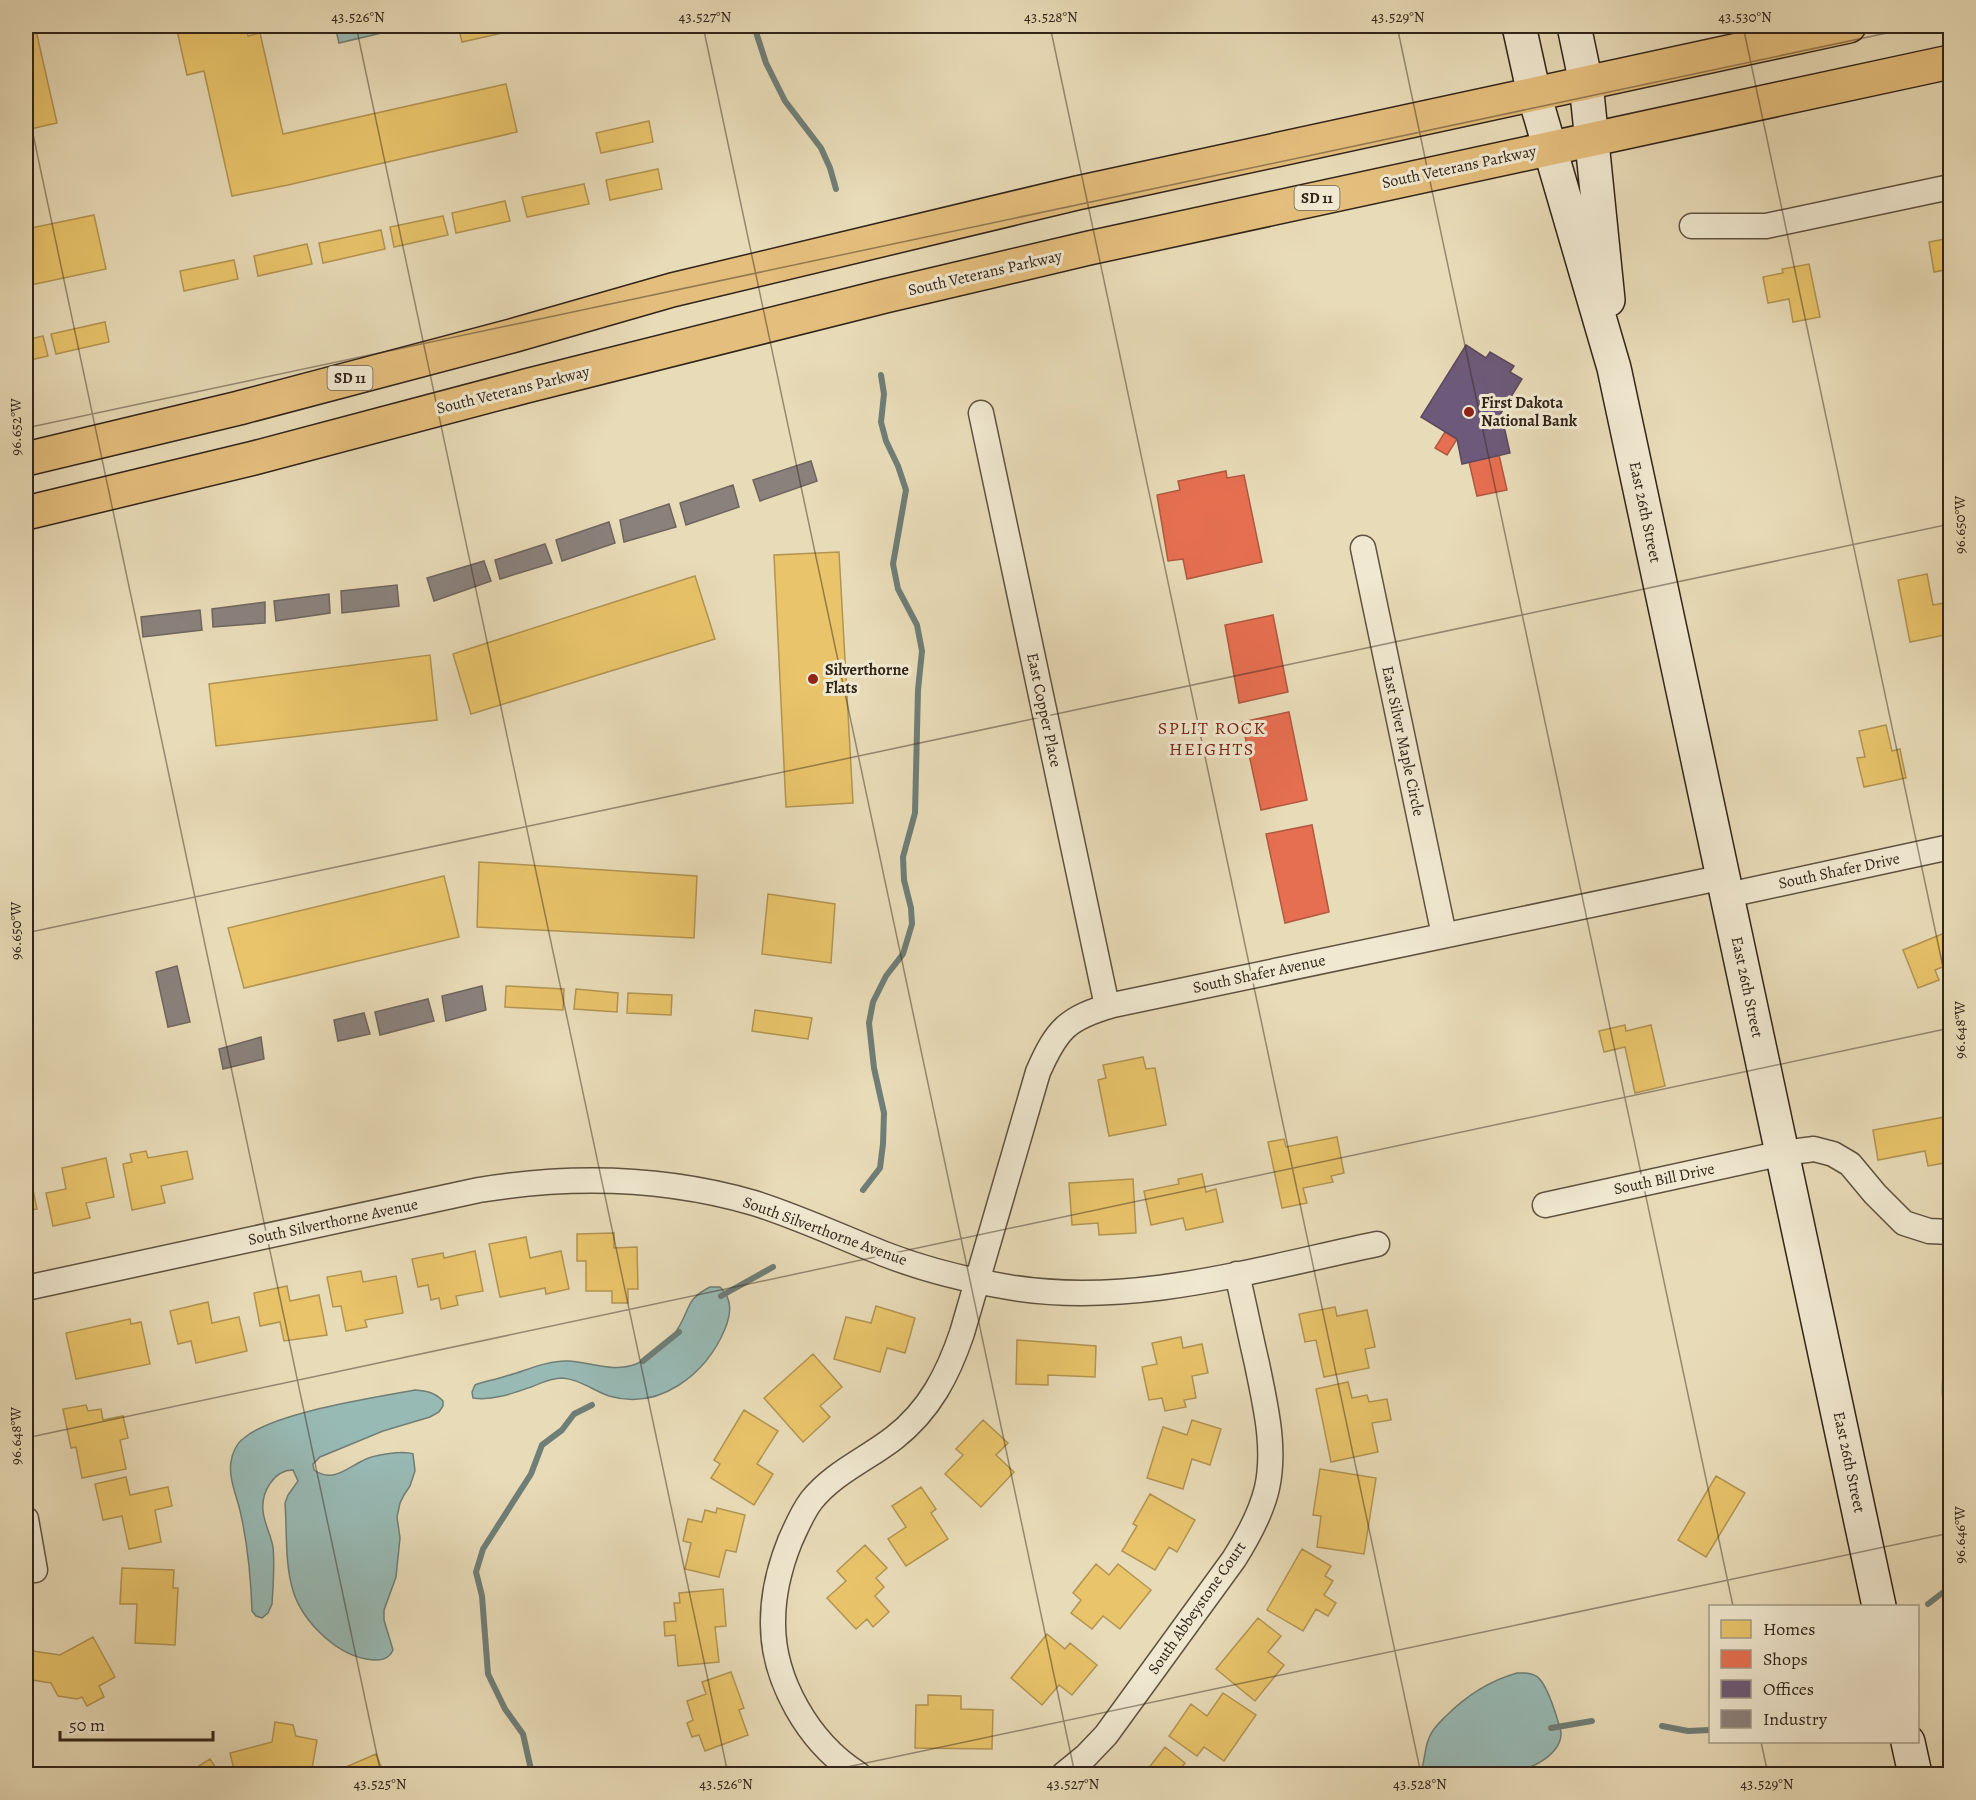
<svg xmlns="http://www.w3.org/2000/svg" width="1976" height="1800" font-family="Alegreya,serif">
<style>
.water{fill:#98bab5;stroke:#6f7e77;stroke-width:1.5}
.homes{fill:#e9c46a;stroke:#b29452;stroke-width:1.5}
.shops{fill:#e76f51;stroke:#b05840;stroke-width:1.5}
.offices{fill:#6d597a;stroke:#5b495d;stroke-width:1.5}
.industry{fill:#8a817c;stroke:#6f655e;stroke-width:1.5}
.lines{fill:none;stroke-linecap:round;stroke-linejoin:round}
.stream{stroke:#6f7e77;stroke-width:6}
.street-casing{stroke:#5f5240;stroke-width:27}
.secondary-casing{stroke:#312419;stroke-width:36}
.highway-casing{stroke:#312419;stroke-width:36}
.street{stroke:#f0e8d0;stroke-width:24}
.secondary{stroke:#f0e8d0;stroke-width:33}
.highway{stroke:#e4be7c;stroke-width:33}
.ticks{fill:none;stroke:#312419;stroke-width:1.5;stroke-opacity:0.45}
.poi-dot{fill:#8f2418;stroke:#f0e8d0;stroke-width:2}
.labels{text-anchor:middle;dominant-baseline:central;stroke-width:6;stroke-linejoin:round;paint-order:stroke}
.shield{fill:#f0e8d0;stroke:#6a5f50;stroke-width:1.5}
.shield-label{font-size:15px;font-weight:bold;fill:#312419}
.street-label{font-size:16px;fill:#312419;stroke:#f0e8d0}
.poi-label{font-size:16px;font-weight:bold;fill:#312419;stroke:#f0e8d0;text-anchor:start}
.neighbourhood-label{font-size:18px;letter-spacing:1.5px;fill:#7a1f14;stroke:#f0e8d0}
.neatline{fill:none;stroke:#312419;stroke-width:2}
.ticks-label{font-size:15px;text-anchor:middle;fill:#312419}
</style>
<rect width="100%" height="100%" fill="#e8dbb7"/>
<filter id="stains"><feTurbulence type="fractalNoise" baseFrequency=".00333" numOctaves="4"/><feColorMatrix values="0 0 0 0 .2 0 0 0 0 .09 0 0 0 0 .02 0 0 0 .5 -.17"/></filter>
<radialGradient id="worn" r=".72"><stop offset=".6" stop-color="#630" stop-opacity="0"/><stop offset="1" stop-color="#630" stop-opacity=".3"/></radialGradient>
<path class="water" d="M335 26H384L386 32 339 43Z
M710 1287H720C733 1299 731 1314 725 1329 706 1374 660 1411 609 1396 594 1391 579 1379 562 1378 551 1378 541 1383 531 1387 514 1393 492 1401 473 1398L472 1392 475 1385C485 1381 495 1380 506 1376 525 1371 548 1360 568 1361 591 1362 613 1373 636 1364 654 1357 671 1341 680 1325 691 1305 687 1299 710 1287Z
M415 1390C427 1391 434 1392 443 1401V1406L439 1412 430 1417 383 1431 320 1457 313 1464 314 1470C332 1483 346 1469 362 1461 371 1455 404 1450 413 1454L415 1471 410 1486 404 1495 400 1503 397 1517 400 1538 396 1577 384 1610V1620L393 1650C388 1661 378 1661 366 1659 334 1653 300 1619 292 1587 285 1561 287 1531 285 1503L288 1495 298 1481 293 1470C274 1470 261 1492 263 1511 264 1523 271 1535 273 1547 275 1566 273 1586 272 1604L268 1613 262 1618 256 1616 252 1611C251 1580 248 1547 241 1515 238 1499 228 1478 231 1462 232 1453 237 1443 244 1438 275 1412 373 1398 415 1390Z
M1517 1673C1524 1673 1530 1672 1536 1676 1547 1682 1558 1720 1561 1732 1562 1753 1533 1770 1514 1770 1504 1770 1495 1767 1486 1769 1479 1770 1474 1774 1468 1774 1452 1776 1436 1775 1420 1774 1425 1763 1424 1749 1429 1738 1432 1729 1439 1723 1446 1716 1467 1695 1489 1681 1517 1673Z"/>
<path class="homes" d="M26 26H35L57 123 26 130Z
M176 26H246L248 36 260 33 283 134 506 84 517 132 288 185 232 196 204 71 187 75Z
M458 26H515L516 30 462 42Z
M649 121 653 142 601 153 596 133Z
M658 169 662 189 610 200 606 180Z
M584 184 589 204 527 217 522 197Z
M505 201 510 221 456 233 452 213Z
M94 215 106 269 26 286V229Z
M443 216 448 235 394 247 390 227Z
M381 230 385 249 323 263 319 243Z
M1950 238V269L1934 272 1929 242Z
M307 244 312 264 258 276 254 256Z
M234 260 238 279 184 291 180 271Z
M1809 264 1820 317 1793 322 1789 299 1768 303 1763 277 1783 273 1782 269Z
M105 322 109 342 56 354 51 334Z
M43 336 48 356 26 361V340Z
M839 552 853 803 786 807 774 555Z
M1927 574 1933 605 1950 602V634L1910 642 1898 580Z
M695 576 715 639 471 714 453 654Z
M430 655 437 720 216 746 209 684Z
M1886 725 1892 751 1900 749 1906 778 1864 787 1857 758 1865 757 1859 731Z
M479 862 697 876 694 938 477 927Z
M444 876 459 937 244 988 228 928Z
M768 894 835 904 831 963 762 954Z
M1947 932 1950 941V964L1935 970 1939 980 1918 988 1903 950Z
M506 986 564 989 563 1010 505 1007Z
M576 989 618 993 617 1012 574 1009Z
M628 993 672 995 671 1015 627 1013Z
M755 1010 812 1018 808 1039 752 1031Z
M1625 1025 1626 1031 1651 1025 1665 1086 1635 1093 1625 1047 1604 1052 1599 1031Z
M1143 1057 1146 1069 1155 1068 1166 1125 1109 1136 1098 1080 1106 1078 1103 1065Z
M1950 1116V1162L1928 1166 1925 1151 1878 1160 1873 1130Z
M1337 1137 1344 1173 1331 1176 1333 1182 1303 1188 1307 1203 1282 1208 1268 1142 1284 1139 1286 1147Z
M146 1151 148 1158 187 1151 193 1179 161 1186 165 1203 132 1210 123 1164 132 1162 130 1154Z
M106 1158 114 1197 86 1203 90 1218 53 1226 46 1193 66 1189 62 1168Z
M1202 1174 1206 1192 1216 1189 1223 1222 1186 1230 1183 1218 1151 1225 1144 1191 1179 1184 1178 1179Z
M30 1176 37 1209 26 1211V1177Z
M1133 1179 1136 1233 1099 1235 1098 1223 1072 1225 1069 1183Z
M614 1233V1248L637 1247 638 1289H628V1303H612V1291H586V1261H577V1234Z
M526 1237 530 1258 561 1251 569 1289 546 1294 545 1288 500 1297 489 1244Z
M475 1251 483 1291 456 1296 458 1305 441 1309 439 1298 431 1300 428 1285 418 1287 412 1259 443 1253 444 1258Z
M361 1271 363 1282 396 1276 403 1313 365 1320 367 1327 346 1331 341 1306 333 1307 327 1277Z
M287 1286 290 1301 319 1295 327 1335 284 1341 280 1322 260 1326 254 1293Z
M208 1302 212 1323 239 1317 247 1351 196 1363 191 1341 178 1344 170 1311Z
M876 1306 915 1318 905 1353 887 1348 880 1372 834 1359 846 1317 871 1323Z
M1335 1307 1337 1316 1367 1310 1375 1347 1365 1349 1369 1368 1324 1377 1316 1340 1305 1342 1299 1314Z
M130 1319 131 1324 141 1322 150 1364 76 1379 66 1333Z
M1181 1337 1183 1348 1202 1344 1208 1373 1192 1376 1196 1398 1184 1400 1186 1407 1165 1411 1162 1398 1149 1400 1142 1367 1157 1364 1152 1343Z
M1017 1340 1096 1346 1095 1377 1048 1375V1385L1016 1384Z
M813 1354 842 1387 820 1406 830 1417 803 1442 764 1398Z
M1348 1382 1352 1398 1367 1395 1369 1402 1387 1399 1391 1420 1372 1423 1378 1452 1331 1462 1316 1389Z
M86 1405 88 1411 101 1409 103 1420 123 1416 128 1438 120 1440 126 1469 82 1478 76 1447 71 1448 63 1409Z
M744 1410 778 1431 757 1464 773 1474 754 1505 711 1478 720 1464 714 1460Z
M983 1420 1008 1443 996 1455 1014 1472 981 1507 945 1474 963 1455 956 1449Z
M1192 1420 1221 1429 1210 1465 1192 1459 1183 1489 1147 1478 1163 1427 1187 1435Z
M1320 1469 1376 1478 1364 1554 1317 1547 1321 1516 1313 1515Z
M1716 1476 1745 1493 1706 1557 1678 1540Z
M126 1477 130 1495 168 1487 172 1506 155 1510 161 1542 129 1549 122 1516 103 1520 95 1484Z
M921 1487 936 1509 931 1513 948 1539 906 1566 888 1539 906 1527 892 1506Z
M1150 1494 1195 1520 1177 1552 1169 1547 1155 1570 1122 1551 1137 1526 1133 1524Z
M717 1508 745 1515 736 1552 726 1550 719 1577 685 1569 691 1543 683 1541 688 1519 702 1522 705 1510 716 1513Z
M865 1545 887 1568 876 1578 884 1587 875 1596 889 1612 873 1627 867 1619 856 1629 827 1598 846 1581 837 1571Z
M1302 1549 1331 1566 1325 1576 1333 1581 1324 1595 1336 1603 1328 1616 1316 1609 1303 1631 1267 1610Z
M1096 1564 1109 1575 1118 1564 1151 1590 1120 1629 1103 1616 1092 1629 1071 1613 1081 1600 1073 1593Z
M122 1568 174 1570 173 1588H178L175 1645 135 1643 137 1604H120Z
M723 1589 726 1626 715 1627 719 1662 678 1666 675 1635 665 1636 664 1622 676 1621 674 1603H680L679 1593Z
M1258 1618 1281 1636 1268 1652 1284 1665 1255 1701 1216 1669Z
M1047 1634 1065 1649 1070 1643 1097 1665 1072 1695 1059 1685 1042 1705 1011 1678Z
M93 1637 115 1677 99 1686 104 1697 87 1706 82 1697 77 1699 58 1696 51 1683 26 1679V1650L60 1655Z
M731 1672 744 1708 739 1710 748 1735 705 1751 699 1735 692 1737 687 1723 693 1720 687 1701 706 1694 702 1682Z
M1223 1693 1256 1715 1224 1761 1204 1747 1197 1756 1169 1736 1191 1704 1207 1716Z
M928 1695 961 1696V1709L993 1710 992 1749 915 1748 916 1705H928Z
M275 1722 293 1725 296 1736 317 1740 311 1774H235L230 1753 272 1742Z
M1165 1747 1185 1763 1176 1774H1144Z
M376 1754 384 1774H333L332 1773Z
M210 1759 220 1774H186Z"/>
<path class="shops" d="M1445 432 1457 439 1447 455 1435 448Z
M1499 455 1507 490 1477 496 1469 462Z
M1226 471 1227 478 1244 475 1262 562 1187 579 1183 559 1168 561 1157 495 1180 490 1178 481Z
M1273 615 1288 692 1239 703 1225 625Z
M1289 712 1307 800 1261 810 1242 722Z
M1312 825 1329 912 1285 923 1266 834Z"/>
<path class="offices" d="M1466 345 1486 358 1490 352 1514 366 1510 372 1522 379 1501 413 1510 453 1462 464 1457 439 1421 417Z"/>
<path class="industry" d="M811 461 817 481 760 501 753 480Z
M733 485 739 507 686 525 680 503Z
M669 504 676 527 624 542 620 520Z
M609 522 615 543 562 561 556 540Z
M545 544 552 563 500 579 495 560Z
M484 561 491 581 434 601 427 578Z
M397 585 399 606 342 613 341 591Z
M329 594 330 613 276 621 274 601Z
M265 602V623L213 627 212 609Z
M200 610 202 630 143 637 141 617Z
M177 966 190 1022 168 1027 156 972Z
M482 986 486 1010 446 1021 442 996Z
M428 999 434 1021 380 1035 375 1012Z
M364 1013 370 1034 338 1041 334 1020Z
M261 1037 264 1059 223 1069 219 1049Z"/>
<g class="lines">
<path class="stream" d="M754 26 766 63 785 101 821 148 830 168 836 189
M863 1190 880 1168 883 1144 884 1113 874 1068 869 1023 873 1002 886 976 903 954 912 924 911 908 904 880 903 857 915 813 918 690 922 651 917 625 898 589 893 564 906 490 898 466 886 441 881 422 884 394 881 375
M721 1296 773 1267
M1950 1355C1941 1376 1945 1412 1950 1434
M643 1361 679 1332
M1928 1604 1950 1587
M1662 1726 1688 1731 1710 1730
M1551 1728 1592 1721
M532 1774 523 1734 505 1709 488 1674 482 1596 476 1572 483 1549 531 1474 542 1445 562 1430 574 1414 592 1405"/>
<g class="street-casing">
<path id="street" d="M1692 226H1766L1950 187
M981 413 1107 1006
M1363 548 1444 935
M1728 895 1950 847
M1545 1205 1783 1153 1814 1149 1833 1154 1850 1164 1875 1194 1904 1223 1929 1231 1950 1232
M26 1288 479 1190C571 1175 664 1177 754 1203 799 1217 843 1238 887 1255 926 1270 967 1280 1008 1287 1131 1308 1257 1269 1377 1244
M26 1519 35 1570
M858 1774C809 1743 772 1680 773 1621 773 1594 780 1566 790 1541 796 1528 802 1513 811 1501 833 1473 867 1459 894 1438 930 1410 948 1374 962 1333L1038 1072C1057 1029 1067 1018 1113 1005L1724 877
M1064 1774 1086 1756 1106 1735 1234 1559C1248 1537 1261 1514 1267 1488 1276 1447 1265 1404 1257 1364 1250 1334 1244 1304 1237 1274"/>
</g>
<g class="secondary-casing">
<path id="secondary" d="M1519 26 1534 94 1614 368 1879 1606
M1574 26 1586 83 1608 300
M1908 1742 1915 1774"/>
</g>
<g class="highway-casing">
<path id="highway" d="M26 459 239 408 515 335 672 290 1077 193 1849 26
M26 513 254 458 526 386 885 296 1089 248 1950 62"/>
</g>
<use href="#street" class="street"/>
<use href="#secondary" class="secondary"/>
<use href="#highway" class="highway"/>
</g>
<path class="ticks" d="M356 26 728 1774M703 26 1075 1774M1050 26 1421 1774M1397 26 1733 1606M1743 26 1950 1000M26 101 381 1774M26 428 1920 26M26 933 1950 524M26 1438 1950 1028M26 1733 34 1774M1761 1742 1768 1774M814 1774 1950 1533"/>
<g class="poi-dot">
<circle cx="1469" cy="412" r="6"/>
<circle cx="813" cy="679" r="6"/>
</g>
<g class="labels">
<g class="shield">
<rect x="1294.5" y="186" width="45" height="24" rx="4.5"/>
<rect x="327.5" y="366" width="45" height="24" rx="4.5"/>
</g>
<g class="shield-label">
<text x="1317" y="198">SD 11</text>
<text x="350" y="378">SD 11</text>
</g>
<g class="street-label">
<text transform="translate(1459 167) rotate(-12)">South Veterans Parkway</text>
<text transform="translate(985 273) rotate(-13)">South Veterans Parkway</text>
<text transform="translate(513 390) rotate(-14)">South Veterans Parkway</text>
<text transform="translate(1645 512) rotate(78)">East 26th Street</text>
<text transform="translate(1044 710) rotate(78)">East Copper Place</text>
<text transform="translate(1403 741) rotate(78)">East Silver Maple Circle</text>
<text transform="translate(1839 871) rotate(-12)">South Shafer Drive</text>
<text transform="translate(1259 974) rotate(-12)">South Shafer Avenue</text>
<text transform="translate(1747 987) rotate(78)">East 26th Street</text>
<text transform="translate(1664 1179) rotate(-12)">South Bill Drive</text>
<text transform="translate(333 1222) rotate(-12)">South Silverthorne Avenue</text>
<text transform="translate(825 1231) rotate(20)">South Silverthorne Avenue</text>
<text transform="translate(1849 1462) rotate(78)">East 26th Street</text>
<text transform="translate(1197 1608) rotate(-55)">South Abbeystone Court</text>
</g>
<g class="poi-label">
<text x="1481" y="403">First Dakota<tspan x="1481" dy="18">National Bank</tspan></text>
<text x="825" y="670">Silverthorne<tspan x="825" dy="18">Flats</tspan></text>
</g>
<g class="neighbourhood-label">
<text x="1212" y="728">SPLIT ROCK<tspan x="1212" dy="21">HEIGHTS</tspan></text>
</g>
</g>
<rect width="1976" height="1800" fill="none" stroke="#e8dbb7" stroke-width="66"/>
<rect x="1709" y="1605" width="210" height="138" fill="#f0e8d0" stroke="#a49a87" stroke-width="1.5"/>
<rect x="1721" y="1620" width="30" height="18" fill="#e9c46a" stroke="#a49a87" stroke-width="1.5"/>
<text x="1763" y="1635" font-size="18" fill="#312419">Homes</text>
<rect x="1721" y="1650" width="30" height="18" fill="#e76f51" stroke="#a49a87" stroke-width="1.5"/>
<text x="1763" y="1665" font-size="18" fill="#312419">Shops</text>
<rect x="1721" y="1680" width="30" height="18" fill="#6d597a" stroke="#a49a87" stroke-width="1.5"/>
<text x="1763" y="1695" font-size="18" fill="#312419">Offices</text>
<rect x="1721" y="1710" width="30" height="18" fill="#8a817c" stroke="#a49a87" stroke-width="1.5"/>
<text x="1763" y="1725" font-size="18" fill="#312419">Industry</text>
<path d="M60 1731v9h153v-9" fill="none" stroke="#312419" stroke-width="3"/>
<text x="69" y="1731" font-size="18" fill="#312419" stroke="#f0e8d0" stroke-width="4.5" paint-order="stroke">50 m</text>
<rect x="33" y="33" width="1910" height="1734" class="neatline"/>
<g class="ticks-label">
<text x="358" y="22">43.526°N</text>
<text x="705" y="22">43.527°N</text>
<text x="1051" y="22">43.528°N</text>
<text x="1398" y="22">43.529°N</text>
<text x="1745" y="22">43.530°N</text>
<text transform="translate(16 427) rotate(-90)" y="5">96.652°W</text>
<text transform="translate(1960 525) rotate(-90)" y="5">96.650°W</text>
<text transform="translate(16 931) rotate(-90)" y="5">96.650°W</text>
<text transform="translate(1960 1030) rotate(-90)" y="5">96.648°W</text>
<text transform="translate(16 1436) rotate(-90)" y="5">96.648°W</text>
<text transform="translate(1960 1535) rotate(-90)" y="5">96.646°W</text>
<text x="380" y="1789">43.525°N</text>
<text x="726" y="1789">43.526°N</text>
<text x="1073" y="1789">43.527°N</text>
<text x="1420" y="1789">43.528°N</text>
<text x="1767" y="1789">43.529°N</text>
</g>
<rect width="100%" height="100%" filter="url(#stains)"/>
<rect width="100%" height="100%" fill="url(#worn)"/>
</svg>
